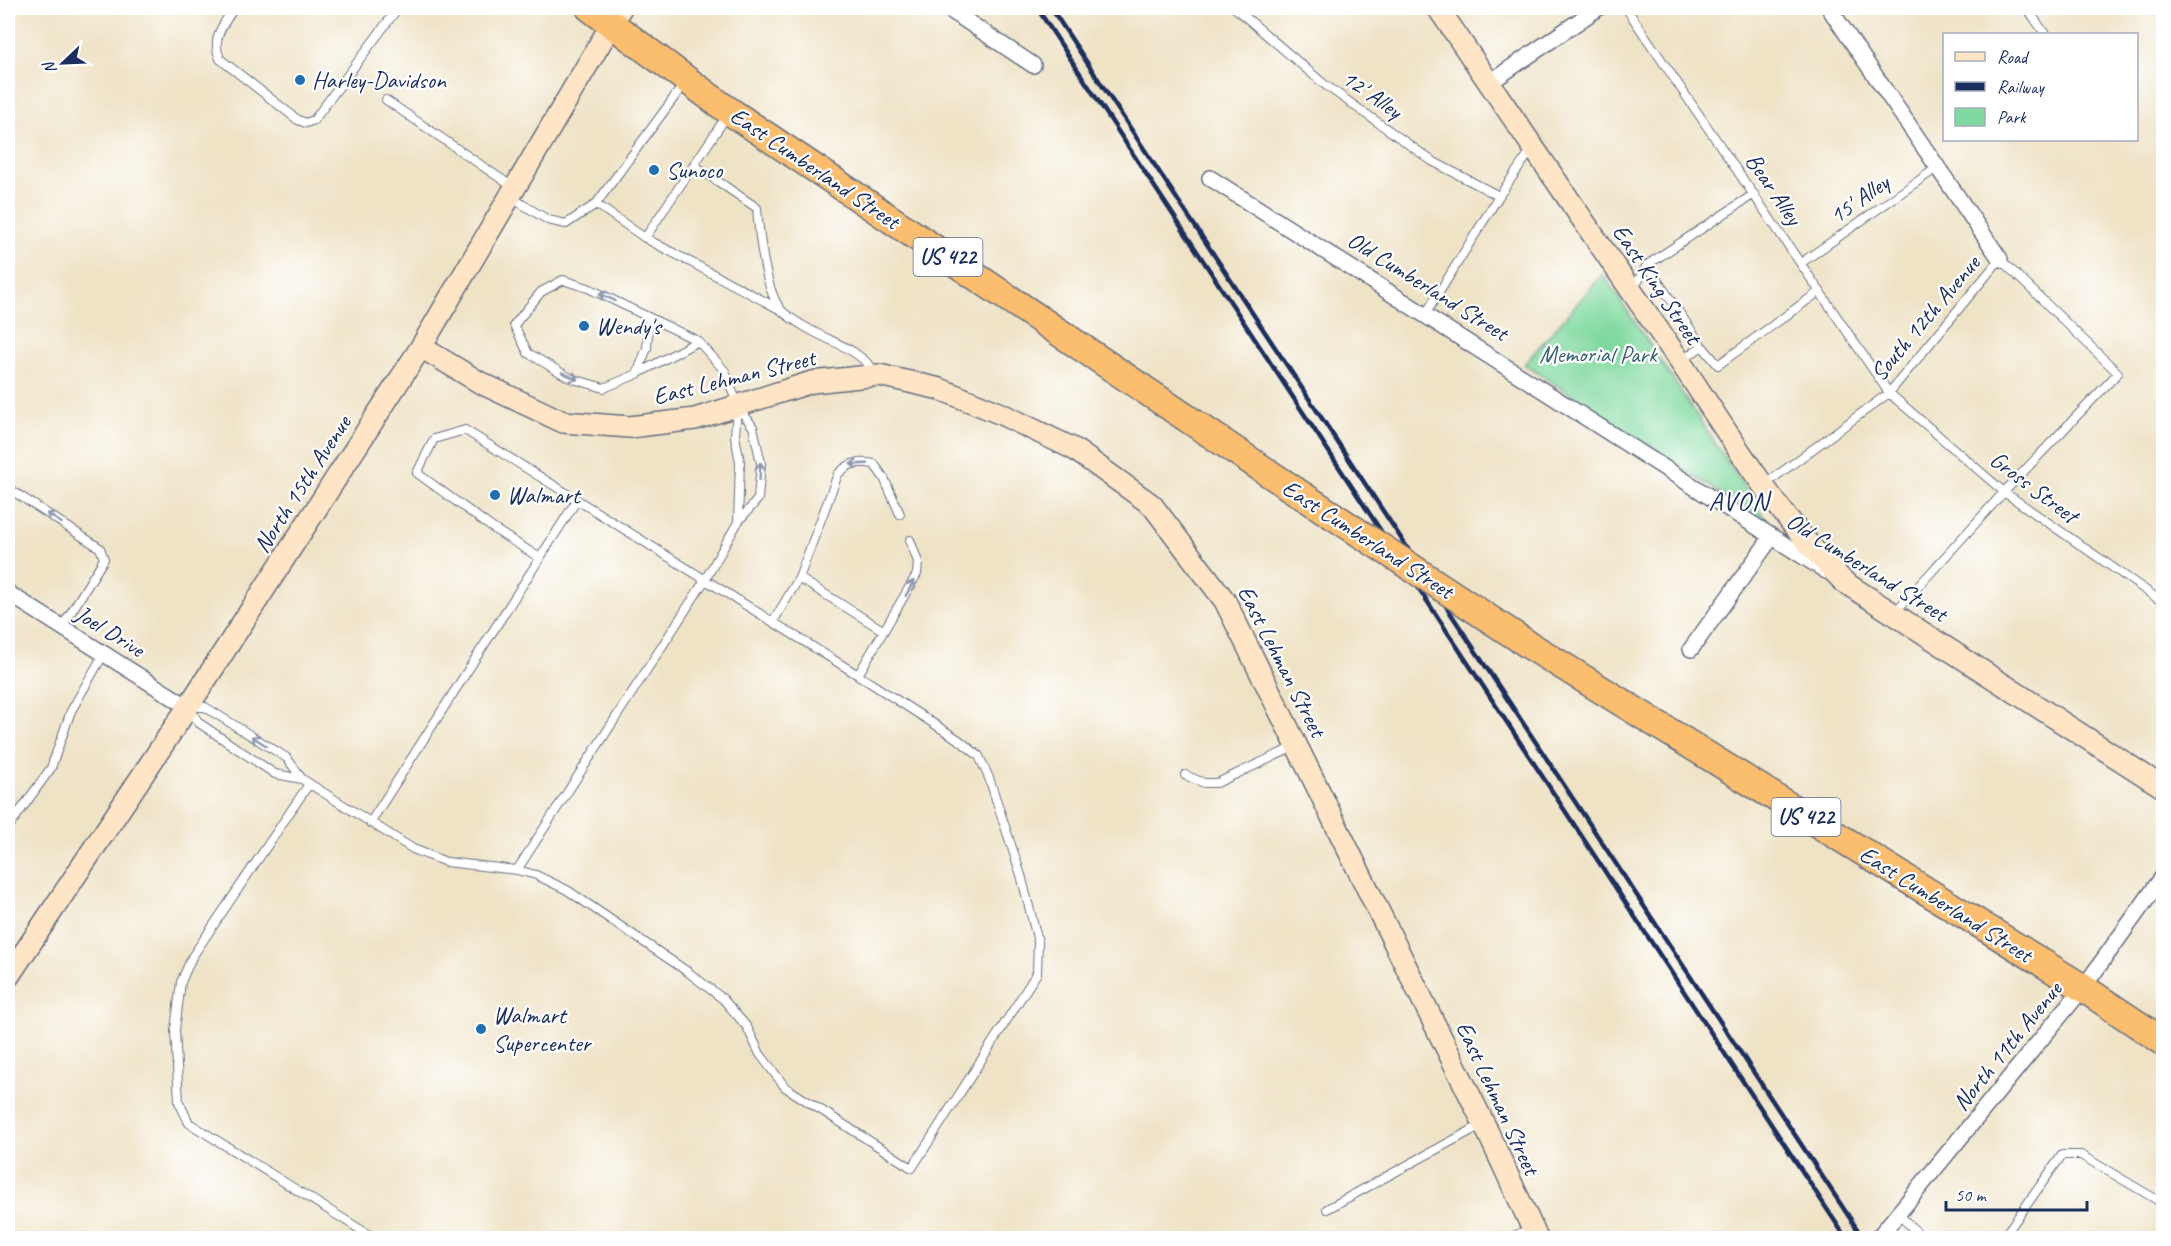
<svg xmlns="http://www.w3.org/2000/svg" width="2171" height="1246" font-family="Caveat,sans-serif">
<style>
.green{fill:#80d99f;stroke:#4e847e;stroke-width:1.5}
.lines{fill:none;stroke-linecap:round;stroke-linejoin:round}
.lane-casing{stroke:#656e82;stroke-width:10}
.street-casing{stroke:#656e82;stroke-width:18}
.secondary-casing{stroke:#656e82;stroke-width:24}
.highway-casing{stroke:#656e82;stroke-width:30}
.lane{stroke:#fff;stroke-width:8}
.street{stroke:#fff;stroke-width:15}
.secondary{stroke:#fde5c5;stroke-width:21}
.highway{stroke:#fbbd6e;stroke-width:27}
.rail{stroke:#1b2f5e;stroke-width:4.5}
.highway-bridge-casing{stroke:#656e82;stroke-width:30;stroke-linecap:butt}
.highway-bridge{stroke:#fbbd6e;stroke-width:27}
.oneway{stroke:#8d97ae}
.poi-dot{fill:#1f6fb2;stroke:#fff;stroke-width:2}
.labels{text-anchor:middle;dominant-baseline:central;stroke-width:4.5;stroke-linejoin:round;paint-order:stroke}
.shield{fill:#fff;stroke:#5f6d8e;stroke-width:1.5}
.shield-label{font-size:22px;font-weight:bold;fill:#1b2f5e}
.poi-label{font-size:24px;fill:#1b2f5e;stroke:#fff;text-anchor:start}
.street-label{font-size:24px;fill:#1b2f5e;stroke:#fff}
.park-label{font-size:24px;fill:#396272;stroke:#fff}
.quarter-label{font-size:27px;letter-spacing:1.5px;fill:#1b2f5e;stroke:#fff}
</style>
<rect width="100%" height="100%" fill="#fff"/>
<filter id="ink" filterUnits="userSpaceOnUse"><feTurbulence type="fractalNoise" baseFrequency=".0167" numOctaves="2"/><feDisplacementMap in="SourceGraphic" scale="12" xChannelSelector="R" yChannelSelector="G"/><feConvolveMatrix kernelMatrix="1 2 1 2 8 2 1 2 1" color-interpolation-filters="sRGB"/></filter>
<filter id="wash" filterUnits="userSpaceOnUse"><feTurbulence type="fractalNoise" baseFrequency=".008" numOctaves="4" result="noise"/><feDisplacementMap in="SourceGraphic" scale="24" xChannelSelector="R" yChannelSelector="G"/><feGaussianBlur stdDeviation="1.35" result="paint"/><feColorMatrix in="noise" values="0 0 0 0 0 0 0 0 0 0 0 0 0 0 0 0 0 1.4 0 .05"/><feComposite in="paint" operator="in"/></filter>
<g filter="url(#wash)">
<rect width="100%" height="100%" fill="#efe3c6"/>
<path class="green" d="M1603 274 1770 526 1524 364Z"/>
</g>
<g filter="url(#ink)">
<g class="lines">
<g class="lane-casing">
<path id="lane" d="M234 8C223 25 211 38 220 59L298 120 306 123 314 120 398 8
M1235 8 1324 84 1432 161 1499 196
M1626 8 1889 393 2004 492 2164 603
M2027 8 2045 34
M386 100 513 187
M728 114 694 165 757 208C759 233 765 290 781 310 787 316 800 324 807 328 836 345 852 345 876 372
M512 198 548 220 566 224 596 204 645 238 694 165
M596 204 684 84
M645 238 781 310
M1801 263 1938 167
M1647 265 1754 194
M1633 290 1647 265 1702 346 1681 361
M1425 315 1499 196 1532 149
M1702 346 1718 365 1820 291
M637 374 647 348 649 318
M737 407 735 436 740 462 738 522
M1764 485 1889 393 2000 259 2118 373 2004 492 1895 612
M8 488 100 548 104 559 62 627
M799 578 884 631
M773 622 799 578 838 474C850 462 858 461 874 464L884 478 900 514
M858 675 917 574 918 562 910 540
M193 707H205L287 758 302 779
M189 708 199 723 275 774 302 779 413 849 446 862 517 870 536 875 567 890 688 972 723 999 747 1027 760 1054 785 1087 912 1168 1037 973 1038 942 1021 875 989 778 979 756 959 740 858 675 465 430 434 439 417 473 494 529 540 558
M1185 775 1204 783H1217L1296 746
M309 784 192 957 181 982 175 1030 179 1102 189 1123 374 1238
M370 823 577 500
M8 828 51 768 71 711 103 655
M517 870 705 580 738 522 758 499 761 463 753 427 738 406 725 371 698 341 588 288 563 280 541 292 514 325 528 353 570 378 604 388 637 374 698 341
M1327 1209 1483 1124
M1899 1215 1923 1238
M1510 1238 1530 1229
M2003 1238 2062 1155H2081L2164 1204"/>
</g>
<g class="street-casing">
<path id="street" d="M947 8 1033 65
M1829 8 2000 259
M1489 83 1598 8
M1210 178 1826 571
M8 593 188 707
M1691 649 1771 538
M1878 1238 2083 988 2164 875"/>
</g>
<g class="secondary-casing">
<path id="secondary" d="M1438 8C1518 125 1598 243 1679 360 1731 437 1777 516 1844 582L2164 788
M421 347 479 382 563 422 630 427 695 419 812 382 879 375 940 389 999 413 1074 449 1152 505 1225 601 1484 1124 1537 1238
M8 977 188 707 421 347 621 8"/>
</g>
<g class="highway-casing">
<path id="highway" d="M590 8 722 106 1288 486
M1529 645 2083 988 2164 1042"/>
</g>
<use href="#lane" class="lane"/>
<use href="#street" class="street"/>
<use href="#secondary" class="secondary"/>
<use href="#highway" class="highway"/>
<path class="rail" d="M1037 8 1846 1238
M1051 8 1863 1238"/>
<g class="highway-bridge-casing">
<path id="highway-bridge" d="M1288 486 1529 645"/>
</g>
<use href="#highway-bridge" class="highway-bridge"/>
</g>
<defs><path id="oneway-shaft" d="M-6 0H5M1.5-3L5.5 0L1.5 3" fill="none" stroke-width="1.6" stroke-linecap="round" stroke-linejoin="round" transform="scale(1.5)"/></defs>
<g class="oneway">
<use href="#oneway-shaft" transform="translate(607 297) rotate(-154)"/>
<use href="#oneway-shaft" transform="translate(570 376) rotate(24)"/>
<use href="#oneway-shaft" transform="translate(859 464) rotate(178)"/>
<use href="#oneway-shaft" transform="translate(760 471) rotate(-87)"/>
<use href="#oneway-shaft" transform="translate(54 518) rotate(-147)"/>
<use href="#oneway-shaft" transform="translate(910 588) rotate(-61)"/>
<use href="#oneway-shaft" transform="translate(259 741) rotate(-148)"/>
</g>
</g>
<g class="poi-dot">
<circle cx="300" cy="80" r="6"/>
<circle cx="654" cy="170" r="6"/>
<circle cx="584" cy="326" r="6"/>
<circle cx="495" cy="495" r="6"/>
<circle cx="481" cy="1029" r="6"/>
</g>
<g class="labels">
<g class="shield">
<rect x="913.5" y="238" width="69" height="38" rx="4.5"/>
<rect x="1771.5" y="798" width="69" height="38" rx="4.5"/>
</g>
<g class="shield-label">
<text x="948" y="257">US 422</text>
<text x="1806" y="817">US 422</text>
</g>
<g class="poi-label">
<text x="312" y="80">Harley-Davidson</text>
<text x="666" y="170">Sunoco</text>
<text x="596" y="326">Wendy's</text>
<text x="507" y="495">Walmart</text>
<text x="493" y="1015">Walmart<tspan x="493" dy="28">Supercenter</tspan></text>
</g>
<g class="street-label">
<text transform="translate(1372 94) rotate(35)">12' Alley</text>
<text transform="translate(815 168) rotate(34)">East Cumberland Street</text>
<text transform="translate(1774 189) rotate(56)">Bear Alley</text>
<text transform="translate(1859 199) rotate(-35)">15' Alley</text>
<text transform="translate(1657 284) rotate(56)">East King Street</text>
<text transform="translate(1428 286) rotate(32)">Old Cumberland Street</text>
<text transform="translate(1925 318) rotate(-50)">South 12th Avenue</text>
<text transform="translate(734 377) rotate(-14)">East Lehman Street</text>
<text transform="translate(302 484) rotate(-57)">North 15th Avenue</text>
<text transform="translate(2034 487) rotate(37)">Gross Street</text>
<text transform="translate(1368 539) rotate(33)">East Cumberland Street</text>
<text transform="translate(1867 567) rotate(32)">Old Cumberland Street</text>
<text transform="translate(110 631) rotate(32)">Joel Drive</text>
<text transform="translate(1282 661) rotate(63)">East Lehman Street</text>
<text transform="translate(1946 904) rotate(32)">East Cumberland Street</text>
<text transform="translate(2007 1046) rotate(-51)">North 11th Avenue</text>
<text transform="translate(1498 1098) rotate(65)">East Lehman Street</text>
</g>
<g class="park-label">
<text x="1598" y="354">Memorial Park</text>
</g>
<g class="quarter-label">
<text x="1739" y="501">AVON</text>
</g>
</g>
<rect width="2171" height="1246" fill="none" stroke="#fff" stroke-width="30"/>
<rect x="1943" y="33" width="195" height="108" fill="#ffffff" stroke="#a4acbf" stroke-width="1.5"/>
<rect x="1955" y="52" width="30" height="9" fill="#fde5c5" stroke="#a4acbf" stroke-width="1.5"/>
<text x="1997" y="63" font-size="18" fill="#1b2f5e">Road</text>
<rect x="1955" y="82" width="30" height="9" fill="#1b2f5e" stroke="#a4acbf" stroke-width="1.5"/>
<text x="1997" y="93" font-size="18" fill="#1b2f5e">Railway</text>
<rect x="1955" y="108" width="30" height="18" fill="#80d99f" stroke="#a4acbf" stroke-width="1.5"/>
<text x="1997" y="123" font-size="18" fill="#1b2f5e">Park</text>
<g transform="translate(63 63) rotate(247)" stroke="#ffffff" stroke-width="4.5" paint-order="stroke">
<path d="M0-4.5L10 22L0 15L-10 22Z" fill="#1b2f5e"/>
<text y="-9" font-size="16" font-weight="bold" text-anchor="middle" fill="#1b2f5e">N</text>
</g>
<path d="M1946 1201v9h141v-9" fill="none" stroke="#1b2f5e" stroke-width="3"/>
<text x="1955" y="1201" font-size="18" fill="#1b2f5e" stroke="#ffffff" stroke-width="4.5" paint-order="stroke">50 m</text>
</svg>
